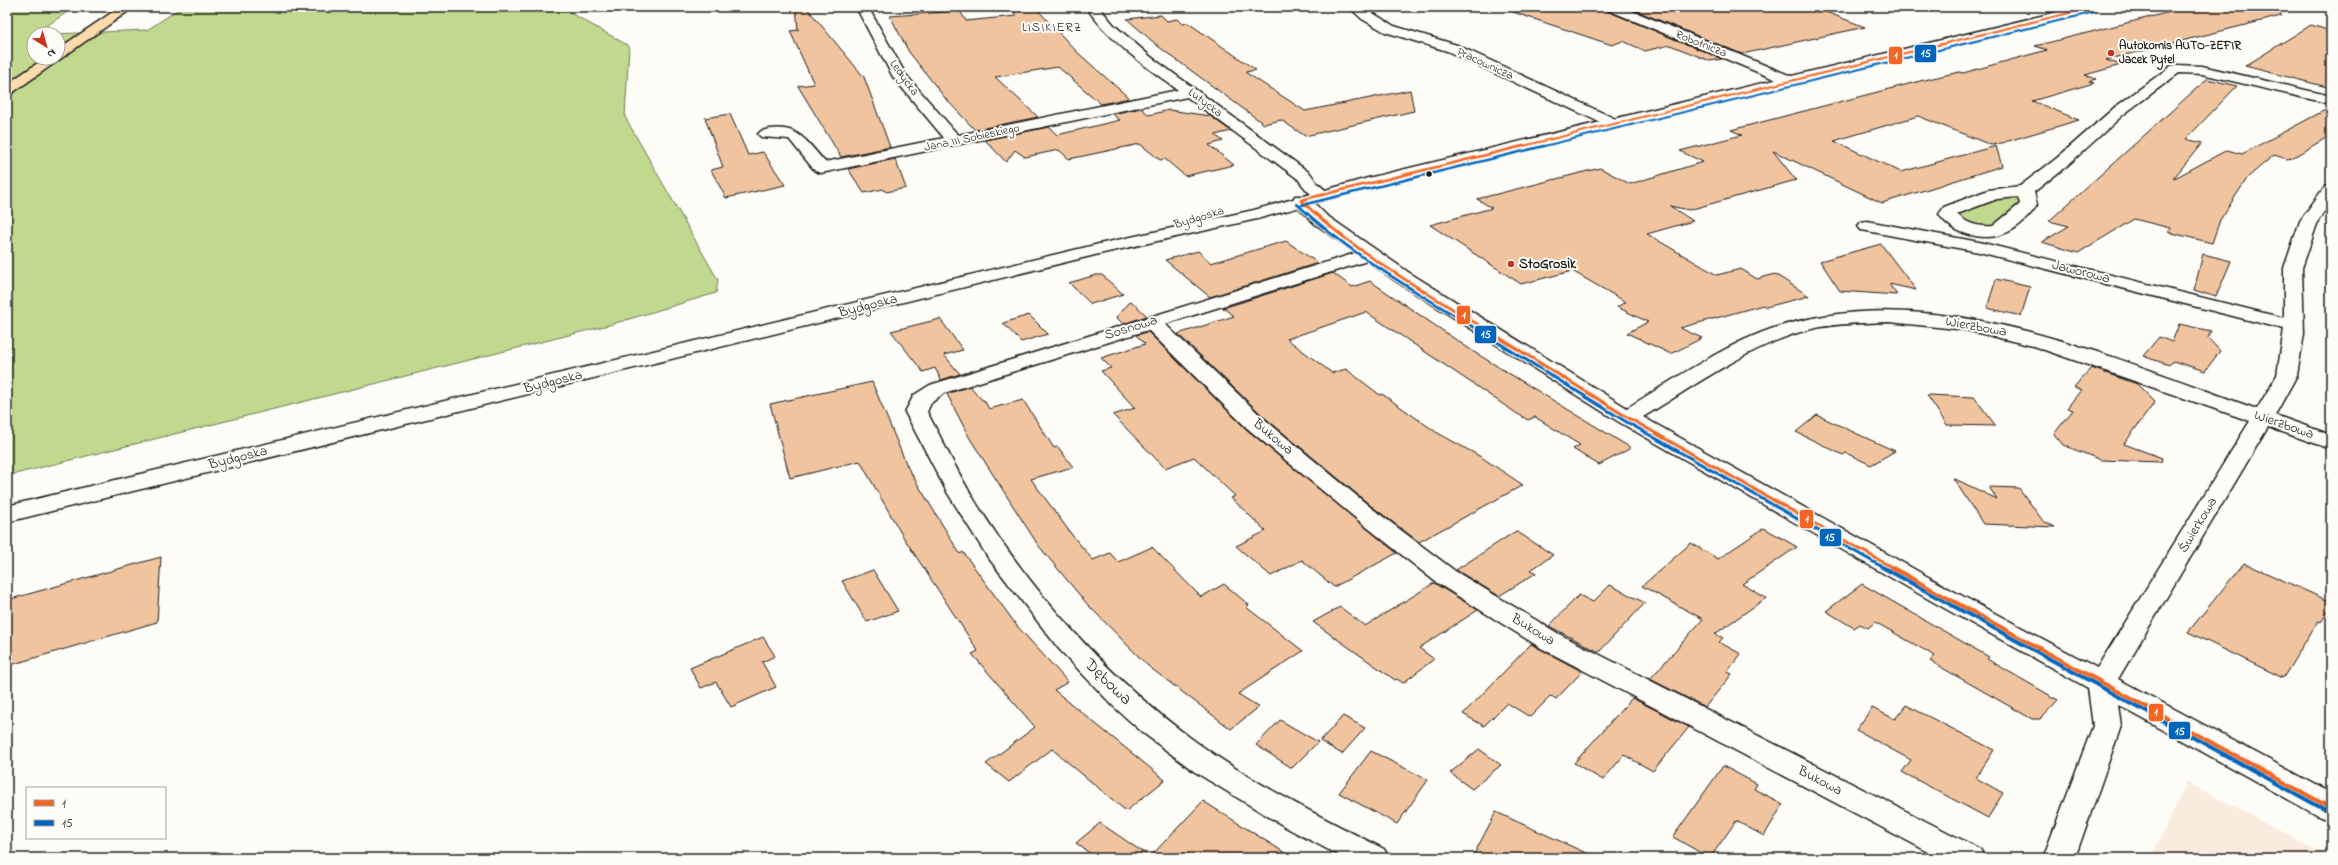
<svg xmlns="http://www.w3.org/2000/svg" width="2338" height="865" font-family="'Indie Flower',sans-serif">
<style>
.built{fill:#f9ebdd}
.green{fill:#c1d88f;stroke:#6e7a56}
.building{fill:#f0c49f;stroke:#1c1c1c}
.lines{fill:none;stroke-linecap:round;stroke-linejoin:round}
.street-casing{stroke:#1c1c1c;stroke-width:3}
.secondary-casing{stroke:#1c1c1c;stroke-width:3}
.highway-casing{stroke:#1c1c1c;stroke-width:3}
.street{fill:#fdfcf7;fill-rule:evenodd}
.secondary{fill:#fdfcf7;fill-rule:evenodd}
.highway{fill:#fcdcac;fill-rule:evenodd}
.bus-1-far3-casing{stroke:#fdfcf7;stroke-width:4}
.bus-1-far2-casing{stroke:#fdfcf7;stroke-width:5}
.bus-1-far1-casing{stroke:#fdfcf7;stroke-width:6}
.bus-1-casing{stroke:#fdfcf7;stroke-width:7}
.bus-2-far3-casing{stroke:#fdfcf7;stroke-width:4}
.bus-2-far2-casing{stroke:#fdfcf7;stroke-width:5}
.bus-2-far1-casing{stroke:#fdfcf7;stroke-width:6}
.bus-2-casing{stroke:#fdfcf7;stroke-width:7}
.bus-1-far3{stroke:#f26522;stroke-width:2}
.bus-1-far2{stroke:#f26522;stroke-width:2.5}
.bus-1-far1{stroke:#f26522;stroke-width:3}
.bus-1{stroke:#f26522;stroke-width:4}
.bus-2-far3{stroke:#0065bd;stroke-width:2}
.bus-2-far2{stroke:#0065bd;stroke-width:2.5}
.bus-2-far1{stroke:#0065bd;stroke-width:3}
.bus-2{stroke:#0065bd;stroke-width:4}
.poi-dot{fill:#c8321e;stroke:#fdfcf7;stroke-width:1.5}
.bus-dot{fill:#1c1c1c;stroke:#fdfcf7;stroke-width:1.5}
.labels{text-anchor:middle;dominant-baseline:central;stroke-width:4;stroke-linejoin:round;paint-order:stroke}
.far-street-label{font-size:12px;fill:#1c1c1c;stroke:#fdfcf7}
.far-poi-label{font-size:12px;font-weight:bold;fill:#1c1c1c;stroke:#fdfcf7;text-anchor:start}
.far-neighbourhood-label{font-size:13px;letter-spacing:1px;fill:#1c1c1c;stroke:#fdfcf7}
.poi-label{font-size:14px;font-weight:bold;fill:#1c1c1c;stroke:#fdfcf7;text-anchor:start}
.street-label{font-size:14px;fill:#1c1c1c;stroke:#fdfcf7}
.near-street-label{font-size:17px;fill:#1c1c1c;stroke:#fdfcf7}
.line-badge{stroke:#fdfcf7;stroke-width:1.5}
.badge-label{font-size:11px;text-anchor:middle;font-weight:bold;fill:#fff}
</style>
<rect width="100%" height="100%" fill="#fdfcf7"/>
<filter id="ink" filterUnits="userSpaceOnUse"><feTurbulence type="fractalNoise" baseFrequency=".025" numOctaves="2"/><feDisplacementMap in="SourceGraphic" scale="8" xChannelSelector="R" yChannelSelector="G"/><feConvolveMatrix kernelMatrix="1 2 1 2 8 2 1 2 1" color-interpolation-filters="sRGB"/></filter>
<g filter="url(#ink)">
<path class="built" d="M2187 782 2331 858H2151Z"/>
<path class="green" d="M7 7H75L34 34V58H58V34H55L147 30 182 7H565L569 12 629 46 625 117 718 280 716 293 609 325 7 476Z
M2006 197 2020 201 2019 204C2012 210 2002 222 1992 226 1982 230 1963 224 1959 214Z"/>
<path class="building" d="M796 7H806L864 77 890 147 841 157 798 86 814 84 790 31 798 30Z
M1011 7H1035L1077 52 1129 98 1101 104 1058 67 995 77 1038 117 975 130 945 98 909 52 890 16 960 11 966 21 1016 16Z
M1513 7H1605L1607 11 1722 59 1710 61 1670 45 1645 51 1623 41 1612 45 1513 12Z
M1627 7H1813L1865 27 1742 54Z
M2190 7H2280L2281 16 2106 60 2121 65 2085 75 2096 79 2089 81 2094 83 2032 101 2079 120 1998 144 1991 145 1918 116 1834 141 1901 172 1996 146 2002 166 1925 190 1882 203 1773 151 1796 180 1689 210 1670 206 1693 221 1647 234 1717 275 1741 269 1757 279 1775 274 1809 296 1766 307 1763 305 1680 328 1702 338 1671 354 1627 333 1648 322 1617 307 1626 302 1572 271 1521 284 1430 225 1492 208 1477 199 1600 168 1630 184 1703 162 1680 151 1742 135 1731 130 1920 81 1959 72 1963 73 2047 50 2035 46Z
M1161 15 1167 21 1177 19 1182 24 1188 23 1194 27 1256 70 1245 72 1305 111 1410 90 1414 111 1305 136 1281 120 1264 124 1159 47 1127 19Z
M2311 25 2331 31V88L2245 66Z
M2207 79 2237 86 2186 139 2202 143 2173 179 2227 150 2242 154 2331 107V135L2292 158 2287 159 2274 155 2248 177 2220 220 2212 243 2168 232 2170 228 2134 219 2078 253 2042 242 2069 226 2049 221Z
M1141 108 1149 115 1169 110 1210 116 1231 131 1215 135 1223 141 1209 145 1234 165 1185 176 1165 159 1160 160 1140 144 1069 159 1059 150 1025 157 1015 150 1006 162 985 140 1049 127 1057 135 1120 120 1112 114Z
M730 114 748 155 763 152 785 185 726 198 711 170 723 167 705 118Z
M895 159 906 188 886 192 883 189 864 193 848 169Z
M1286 241 1318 263 1210 297 1165 260 1198 251 1211 263Z
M1881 244 1916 290 1889 284 1897 295 1840 291 1820 261Z
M2203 254 2231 261 2216 297 2194 290Z
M1333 273 1352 287 1370 281 1474 352 1631 448 1599 465 1573 449 1580 445 1535 417 1528 420 1516 413 1366 312 1287 339 1332 373 1346 369 1380 395 1382 394 1436 432 1481 457 1523 485 1419 542 1370 505 1264 417 1178 334 1234 316 1223 308Z
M1096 275H1102L1123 294 1091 304 1069 283Z
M1996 279 2030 287 2021 316 1987 308Z
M1131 301 1147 316 1123 324 1116 317Z
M1029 315 1048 334 1021 342 1003 323Z
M940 319 963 350 944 355 960 374 941 380 935 368 923 372 891 331Z
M2179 324 2211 331 2208 338 2220 351 2205 371 2173 361 2169 365 2143 356 2159 337 2172 342Z
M1148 332 1246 429 1397 553 1334 587 1302 560 1271 576 1236 546 1266 531 1231 498 1235 496 1194 457 1165 468 1113 415 1135 408 1101 371 1111 368 1101 358 1145 344 1136 335Z
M2091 368 2137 384 2155 402 2124 444 2162 458 2161 462 2101 460 2063 445 2054 434 2073 410 2067 408 2081 390 2074 387Z
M872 382 908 468 960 554 963 552 1017 626 1068 682 1054 690 1165 780 1126 811 1052 749 1009 782 986 764 1035 727 972 654 978 651 902 535 860 461 790 478 770 404Z
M970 386 982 400H984L989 409 1023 400 1054 448 1058 447 1073 467 1031 479 1072 535 1093 560 1110 553 1118 562 1152 547 1201 597 1224 584 1249 605 1246 607 1303 651 1238 694 1259 707 1231 729 1148 666 1087 604 1038 545 969 437 947 394Z
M1927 395 1974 397 1996 426 1947 425Z
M1817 415 1864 437 1895 451 1871 465 1846 453 1843 455 1796 432Z
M1953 478 1997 499 1989 487 2019 488 2043 521 2055 527 1983 524Z
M1764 528 1797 547 1742 584 1766 598 1715 634 1723 638 1719 642 1741 654 1727 672 1732 674 1705 707 1650 679 1703 619 1642 586 1691 543 1718 559Z
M1516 531 1553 555 1531 570 1536 573 1499 596 1456 570Z
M161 557 157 622 7 666V600Z
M2244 563 2331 602V608L2321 622 2318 621 2283 678 2188 632Z
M873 570 898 611 867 622 842 581Z
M1434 583 1478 610 1419 648 1434 659 1403 683 1397 679 1395 680 1313 622 1340 607 1365 626Z
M1862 584 1989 657 1987 659 2058 700 2040 719H2032L1930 661 1935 656 1875 622 1868 628 1860 624 1854 628 1826 611Z
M1610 585 1645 603 1599 652 1549 626 1579 595 1593 602Z
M763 637 775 656 762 662 776 687 731 707 716 682 701 688 690 668Z
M1531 644 1581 671 1580 674 1556 699 1551 696 1530 717 1507 703 1484 726 1463 714Z
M1632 698 1689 727 1653 771 1624 755 1603 780 1574 763Z
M1906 705 1994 750 1976 778 2003 793 1988 818 1902 772 1911 760 1856 730 1872 708 1895 719Z
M1343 716 1365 728 1342 754 1320 741Z
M1280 720 1318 742 1292 768 1256 745Z
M1479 749 1501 765 1472 789 1450 773Z
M1371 751 1428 780 1397 824 1339 793Z
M1723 766 1757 784 1754 789 1783 804 1764 836 1736 821 1710 858 1673 837Z
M1203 801 1293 858H1096L1076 843 1100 823 1150 857Z
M1496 812 1597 858H1472Z"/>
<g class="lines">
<g class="street-casing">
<path id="street" d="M856 7H868L906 75 958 135 1178 90C1145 66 1109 41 1086 7H1099L1114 25 1151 57 1310 173 1317 183 1331 195 1329 199C1315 202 1306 190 1298 179L1187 97 821 173 815 171 789 139 761 137 758 134 761 131C796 122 804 138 825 162L944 138 893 77Z
M1349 7H1363L1394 26 1457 45 1620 121 1623 124 1620 127H1610L1447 51 1385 32 1362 19Z
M1606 7H1623L1796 78 1798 81 1796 84H1786L1608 10Z
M2176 65 2202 66 2331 96V104L2202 74 2179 73 2124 114 2069 164 2034 192 2037 205C2031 215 2019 227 2008 232 1986 243 1952 235 1939 214L1944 207 1988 190 2020 186 2057 158 2114 108 2171 66ZM2018 197 2020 204 1993 226C1980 227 1966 224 1957 214L1997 199Z
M2331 185V202L2318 221 2302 268 2304 334 2297 375 2275 415 2331 435V449L2268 427 2118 679 2331 793V820L2320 817 2118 705 2121 726 2075 858H2043L2093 726 2088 688 1937 604 1619 422 1394 280 1367 261 1165 324 1263 418 1369 506 1455 571 1559 634 1980 849 1985 858H1940L1541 648 1437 583 1353 516 1247 428 1148 330 944 393 931 403 927 412C944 443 959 476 978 506 1034 595 1108 677 1192 739 1252 783 1319 816 1384 849L1389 858H1344L1289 829 1195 772 1142 732 1113 706 1059 649 987 556 947 492 905 412 914 395 930 385 1356 253 1314 223 1295 204 1293 200 1295 196H1307L1326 215 1408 272 1627 408C1670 382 1724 345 1771 329 1931 275 2107 356 2257 409L2277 375 2284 329 1979 252 1867 231 1861 230 1858 226 1861 222 1867 221 1979 242 2284 318V268L2300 221 2325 186ZM1889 322 1966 330 2033 346 2250 421 2097 668 1955 592 1643 417C1696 385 1755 341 1816 328 1840 323 1864 323 1889 322Z"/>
</g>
<g class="secondary-casing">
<path id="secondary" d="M2078 7H2100L2094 11 1373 187 1257 219 1099 254 7 522V506L1099 244 1254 210 1368 178Z"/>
</g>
<g class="highway-casing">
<path id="highway" d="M120 7H134L12 93 7 94V84L45 58H58V49Z"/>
</g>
<use href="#street" class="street"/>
<use href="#secondary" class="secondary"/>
<use href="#highway" class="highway"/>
<g class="bus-1-far3-casing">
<path id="bus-1-far3" d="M1519 147 2094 7"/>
</g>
<g class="bus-1-far2-casing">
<path id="bus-1-far2" d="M1301 200C1353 252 1429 294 1492 333
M1301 200 1523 146"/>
</g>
<g class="bus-1-far1-casing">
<path id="bus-1-far1" d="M1490 332 1627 417 1893 568"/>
</g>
<g class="bus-1-casing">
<path id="bus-1" d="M1891 567 2331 808"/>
</g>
<g class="bus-2-far3-casing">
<path id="bus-2-far3" d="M1540 147 2095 12"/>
</g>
<g class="bus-2-far2-casing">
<path id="bus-2-far2" d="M1297 204C1351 256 1419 293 1483 333
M1302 205 1544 146"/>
</g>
<g class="bus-2-far1-casing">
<path id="bus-2-far1" d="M1481 332 1625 421 1884 568"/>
</g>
<g class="bus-2-casing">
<path id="bus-2" d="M1882 567 2329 812"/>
</g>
<use href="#bus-1-far3" class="bus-1-far3"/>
<use href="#bus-1-far2" class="bus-1-far2"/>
<use href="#bus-1-far1" class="bus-1-far1"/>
<use href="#bus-1" class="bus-1"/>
<use href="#bus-2-far3" class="bus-2-far3"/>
<use href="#bus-2-far2" class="bus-2-far2"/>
<use href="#bus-2-far1" class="bus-2-far1"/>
<use href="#bus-2" class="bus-2"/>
</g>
</g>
<g class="poi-dot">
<circle cx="2111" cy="53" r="4"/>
<circle cx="1511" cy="264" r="4"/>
</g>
<circle class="bus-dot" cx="1429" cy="174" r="3.5"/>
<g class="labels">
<g class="far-street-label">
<text transform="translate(1701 44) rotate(22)">Robotnicza</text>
<text transform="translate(1485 64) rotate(25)">Pracownicza</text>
<text transform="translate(904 78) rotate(54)">Ledycka</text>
<text transform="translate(1205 103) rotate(37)">Lutycka</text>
<text transform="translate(972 138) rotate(-12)">Jana III Sobieskiego</text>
<text transform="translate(1199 218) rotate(-17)">Bydgoska</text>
</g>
<g class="far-poi-label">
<text x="2119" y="46">Autokomis AUTO-ZEFIR<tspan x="2119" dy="14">Jacek Pytel</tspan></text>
</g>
<g class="far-neighbourhood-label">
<text x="1052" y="27">LISIKIERZ</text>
</g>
<g class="poi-label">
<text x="1519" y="264">StoGrosik</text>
</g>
<g class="street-label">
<text transform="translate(2081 272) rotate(14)">Jaworowa</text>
<text transform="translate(868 306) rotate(-14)">Bydgoska</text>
<text transform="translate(1976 327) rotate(10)">Wierzbowa</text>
<text transform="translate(1131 328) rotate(-17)">Sosnowa</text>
<text transform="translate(553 382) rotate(-14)">Bydgoska</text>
<text transform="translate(2284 425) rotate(19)">Wierzbowa</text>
<text transform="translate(1273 437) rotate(40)">Bukowa</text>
<text transform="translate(238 458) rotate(-14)">Bydgoska</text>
<text transform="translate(2198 525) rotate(-59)">Świerkowa</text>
<text transform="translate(1533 630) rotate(31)">Bukowa</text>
<text transform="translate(1820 781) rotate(27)">Bukowa</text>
</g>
<g class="near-street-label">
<text transform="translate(1108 682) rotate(44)">Dębowa</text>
</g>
</g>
<g class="line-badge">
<rect x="1914" y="44" width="23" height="19" rx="4" fill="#0065bd"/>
<rect x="1888" y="46" width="15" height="19" rx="4" fill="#f26522"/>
<rect x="1456" y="305" width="15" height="20" rx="4" fill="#f26522"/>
<rect x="1474" y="325" width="23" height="19" rx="4" fill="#0065bd"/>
<rect x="1799" y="509" width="15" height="20" rx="4" fill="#f26522"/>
<rect x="1819" y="528" width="23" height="19" rx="4" fill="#0065bd"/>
<rect x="2148" y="703" width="16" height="19" rx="4" fill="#f26522"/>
<rect x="2168" y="721" width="23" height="19" rx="4" fill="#0065bd"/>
</g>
<g class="badge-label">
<text x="1926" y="57">15</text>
<text x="1896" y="59">1</text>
<text x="1464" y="319">1</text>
<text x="1486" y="338">15</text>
<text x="1807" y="523">1</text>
<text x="1830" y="541">15</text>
<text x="2156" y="716">1</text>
<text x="2180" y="735">15</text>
</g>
<rect width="2338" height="865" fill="none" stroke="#fdfcf7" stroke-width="24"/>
<rect x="12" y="12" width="2314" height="841" fill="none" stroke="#1c1c1c" stroke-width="1.5" filter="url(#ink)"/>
<rect x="26" y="787" width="140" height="52" fill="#fdfcf7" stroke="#a3a29f"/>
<rect x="34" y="800" width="20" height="6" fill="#f26522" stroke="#a3a29f"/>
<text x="62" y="807" font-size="12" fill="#1c1c1c">1</text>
<rect x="34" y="820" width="20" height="6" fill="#0065bd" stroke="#a3a29f"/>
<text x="62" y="827" font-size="12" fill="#1c1c1c">15</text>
<g transform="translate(46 46) rotate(143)"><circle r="19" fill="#fdfcf7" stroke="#a3a29f"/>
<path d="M0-3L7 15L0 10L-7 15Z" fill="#c8321e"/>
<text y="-6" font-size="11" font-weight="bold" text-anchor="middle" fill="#1c1c1c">N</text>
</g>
</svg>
